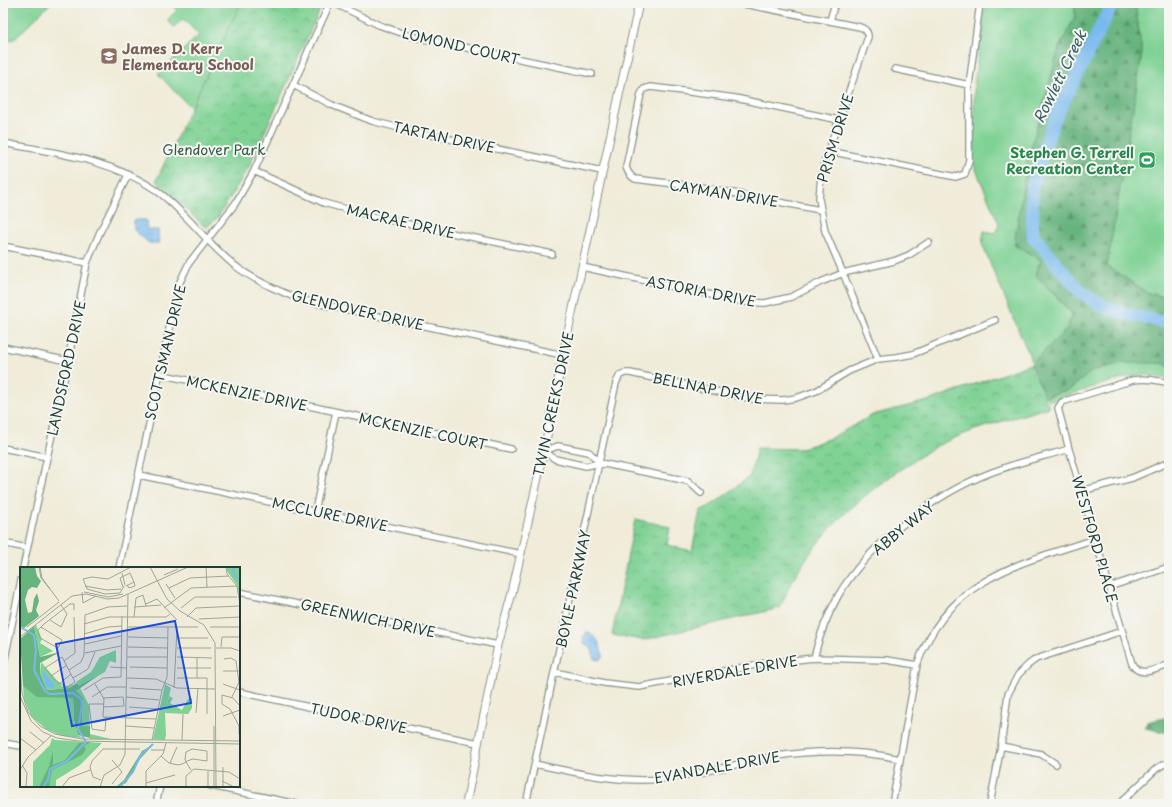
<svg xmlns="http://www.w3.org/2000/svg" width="1172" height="807" font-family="'Playpen Sans',sans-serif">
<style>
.grass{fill:#7fd294;stroke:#4f8864}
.forest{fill:url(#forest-firs);stroke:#437859}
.park{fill:url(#park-crowns);stroke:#4f8864}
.water{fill:url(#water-ripples);stroke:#4c7c91}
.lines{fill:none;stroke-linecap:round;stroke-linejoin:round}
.river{stroke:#79baee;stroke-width:13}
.minor-casing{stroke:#889486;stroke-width:8}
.tertiary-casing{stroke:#889486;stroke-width:9}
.minor{stroke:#fff;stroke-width:5.5}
.tertiary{stroke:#fff;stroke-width:7}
.labels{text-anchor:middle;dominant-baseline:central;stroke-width:4;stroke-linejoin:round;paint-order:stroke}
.street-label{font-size:14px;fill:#1f3d34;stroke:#f6f6f2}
.education-label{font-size:14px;font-weight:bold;fill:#785e54;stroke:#f6f6f2;text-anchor:start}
.park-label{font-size:14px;fill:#325b47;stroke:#f6f6f2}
.leisure-label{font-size:14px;font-weight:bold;fill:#27864d;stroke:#f6f6f2;text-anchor:end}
.water-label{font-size:15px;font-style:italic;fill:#365c62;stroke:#f6f6f2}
.inset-river{fill:none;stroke:#79baee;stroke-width:2}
.inset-road{fill:none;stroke:#9ca697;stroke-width:1}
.view{fill:#1d4ed8;fill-opacity:0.15;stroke:#1d4ed8;stroke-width:2}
.inset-edge{fill:none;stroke:#1f3d34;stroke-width:2}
</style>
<defs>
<pattern id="forest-firs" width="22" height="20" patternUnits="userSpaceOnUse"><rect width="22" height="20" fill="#67b47e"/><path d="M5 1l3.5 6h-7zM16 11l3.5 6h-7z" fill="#549468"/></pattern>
<pattern id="park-crowns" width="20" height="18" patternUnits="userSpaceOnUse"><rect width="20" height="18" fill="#7fd294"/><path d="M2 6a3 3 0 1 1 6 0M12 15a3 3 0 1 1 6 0" fill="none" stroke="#67ac7a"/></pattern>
<pattern id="water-ripples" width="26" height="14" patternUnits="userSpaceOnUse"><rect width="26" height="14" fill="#79baee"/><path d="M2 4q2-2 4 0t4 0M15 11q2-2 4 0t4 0" fill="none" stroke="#6398c2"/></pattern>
</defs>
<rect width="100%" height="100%" fill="#f6f6f2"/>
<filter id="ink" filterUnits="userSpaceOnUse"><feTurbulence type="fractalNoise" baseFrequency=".025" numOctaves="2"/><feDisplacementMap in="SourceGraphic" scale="8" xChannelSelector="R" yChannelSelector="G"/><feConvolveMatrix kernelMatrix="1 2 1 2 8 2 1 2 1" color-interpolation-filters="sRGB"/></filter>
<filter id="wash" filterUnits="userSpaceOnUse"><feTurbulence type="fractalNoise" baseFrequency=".012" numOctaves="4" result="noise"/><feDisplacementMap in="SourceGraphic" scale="16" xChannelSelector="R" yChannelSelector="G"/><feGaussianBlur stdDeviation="0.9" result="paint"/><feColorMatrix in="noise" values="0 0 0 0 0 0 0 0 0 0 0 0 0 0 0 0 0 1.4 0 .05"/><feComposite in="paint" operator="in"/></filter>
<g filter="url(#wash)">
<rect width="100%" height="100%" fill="#f0ecd9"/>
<path class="grass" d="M3 3H51L16 38 3 43Z
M170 3H241L191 108 158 74 199 35 183 19 174 27 167 20 177 10Z
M985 3H1075V17L1059 48 1041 260 1035 274 1072 314 1068 328 1033 364 982 244 984 231 995 233 999 224 974 165V85Z
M1135 3H1169V298L1148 293 1107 266 1142 53Z
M1146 362 1162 363 1169 366V379L1146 375 1129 376 1049 401 1047 396 1070 389 1092 371 1120 363Z"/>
<path class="forest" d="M1075 3H1135L1142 53 1107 266 1148 293 1169 298V366L1162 363H1121L1092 371 1070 389 979 419 700 560 784 449H802L831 438 873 415 928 401 1031 364 1068 328 1072 313 1035 274 1041 260 1014 245 1027 162 1059 48 1075 17Z
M1169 717V733L1145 728 1147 722Z"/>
<path class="park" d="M241 3H323L249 167 218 217 206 228 156 181Z
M1031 364 1049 407C1012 419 972 428 937 446 926 452 915 460 904 467 861 496 820 532 794 578 788 587 785 598 780 608L643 640 612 635 635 519 670 527 667 545 692 551 700 511 715 503 750 476 757 448 802 449 831 438 873 415 928 401Z"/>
<path class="water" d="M134 220H146L147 230H158L159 243H149L134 230Z
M586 632H590L591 635H593L598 641 603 655V657L599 660 594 659C592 655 594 653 592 650 591 646 587 646 584 643L583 636H586Z"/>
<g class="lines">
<path class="river" d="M1113 3 1056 117 1042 153 1032 189 1033 236 1080 291 1104 307 1135 316 1169 323"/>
</g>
</g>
<g filter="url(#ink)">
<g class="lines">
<g class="minor-casing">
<path id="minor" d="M334 3 379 25 410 36 592 74
M739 3 860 27C865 29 868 31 868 37L825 160 821 175 819 199 825 231 843 273 878 359
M830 21 835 3
M895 69 969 85
M293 85 332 105 372 121 407 130 602 171
M3 143C55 153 111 159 156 190 185 211 205 241 233 264 253 280 278 291 302 300L563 355
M829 151 956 177 965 174 969 160V85L980 3
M254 171 324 203 375 217 552 254
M820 210 707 188 635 179C630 176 628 173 626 167L641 94 644 89 650 87 675 90 735 98 839 120
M3 246 87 263
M582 267 745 302 765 303 791 297 821 282 843 273 894 261 909 255 929 242
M3 347 68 361
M159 374 511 449
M1169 383C1156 380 1146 378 1133 380L1065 401 1062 402 1058 408 1069 449 1132 664C1140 679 1157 668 1169 665
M3 448 47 457
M544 451 555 459 586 466 600 463 688 481 701 493
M544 451 558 446 589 452 600 463
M139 475 521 554
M1081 491 1132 478 1169 462
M315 511 336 412
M3 543 27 548
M23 568 68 361 87 263 99 234 128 175
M119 568 178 286 189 263 235 204 254 171 330 3
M1109 587 1169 567
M239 592 498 645
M814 658C819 636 827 616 838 596 869 542 943 488 1001 469 1023 461 1046 456 1069 449
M3 668 21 580
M555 672 604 683 639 687 766 663 814 658 887 660 917 665
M239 692 478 743
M3 743 21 746
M1001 746 1041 754 1056 764
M535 764C577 773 618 783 661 779 700 775 738 763 777 756 817 750 859 750 900 759
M211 786 297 804
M156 804 160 786
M526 804 616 383 620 375 625 373H630L753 399 783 400 796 398 816 391 849 371 878 359 897 357 913 354 995 320
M892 804 917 665C948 579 1017 564 1095 539
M990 804 1001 746 1008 694 1018 675 1028 665 1036 659 1122 631
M1119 804 1156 769 1164 764H1169"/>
</g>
<g class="tertiary-casing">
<path id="tertiary" d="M466 804 498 645 512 593 544 451 563 355 639 3"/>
</g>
<use href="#minor" class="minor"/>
<use href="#tertiary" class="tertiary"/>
</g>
</g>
<defs>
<g id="school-square" transform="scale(0.9)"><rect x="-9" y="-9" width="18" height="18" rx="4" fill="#8d6e63" stroke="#f6f6f2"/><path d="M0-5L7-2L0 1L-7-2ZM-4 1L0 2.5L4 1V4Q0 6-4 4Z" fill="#fff"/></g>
<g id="stadium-square" transform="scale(0.9)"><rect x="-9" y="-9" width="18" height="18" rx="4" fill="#2e9e5b" stroke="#f6f6f2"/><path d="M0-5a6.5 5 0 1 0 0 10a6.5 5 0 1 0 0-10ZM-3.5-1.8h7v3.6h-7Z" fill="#fff"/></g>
</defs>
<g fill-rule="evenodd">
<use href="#school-square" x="109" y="56"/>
<use href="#stadium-square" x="1147" y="160"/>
</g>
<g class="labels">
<g class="street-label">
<text transform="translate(461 46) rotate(13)">LOMOND COURT</text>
<text transform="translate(444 137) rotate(12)">TARTAN DRIVE</text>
<text transform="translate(835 138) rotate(-73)">PRISM DRIVE</text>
<text transform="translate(724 193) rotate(9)">CAYMAN DRIVE</text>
<text transform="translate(401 221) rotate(13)">MACRAE DRIVE</text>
<text transform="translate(701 291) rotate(11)">ASTORIA DRIVE</text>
<text transform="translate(358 310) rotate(13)">GLENDOVER DRIVE</text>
<text transform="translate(165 352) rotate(-77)">SCOTTSMAN DRIVE</text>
<text transform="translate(66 368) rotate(-78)">LANDSFORD DRIVE</text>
<text transform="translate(708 388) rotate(11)">BELLNAP DRIVE</text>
<text transform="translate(247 393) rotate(12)">MCKENZIE DRIVE</text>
<text transform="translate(553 404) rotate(-78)">TWIN CREEKS DRIVE</text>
<text transform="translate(423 431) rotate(12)">MCKENZIE COURT</text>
<text transform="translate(330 514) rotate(12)">MCCLURE DRIVE</text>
<text transform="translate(903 528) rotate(-39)">ABBY WAY</text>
<text transform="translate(1095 539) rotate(74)">WESTFORD PLACE</text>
<text transform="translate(573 589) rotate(-78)">BOYLE PARKWAY</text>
<text transform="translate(368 618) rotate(12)">GREENWICH DRIVE</text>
<text transform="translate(735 671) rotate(-10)">RIVERDALE DRIVE</text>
<text transform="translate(359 718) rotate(12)">TUDOR DRIVE</text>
<text transform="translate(717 767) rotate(-10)">EVANDALE DRIVE</text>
</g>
<g class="education-label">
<text x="122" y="48">James D. Kerr<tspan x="122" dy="16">Elementary School</tspan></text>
</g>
<g class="park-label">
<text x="214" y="149">Glendover Park</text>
</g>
<g class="leisure-label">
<text x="1134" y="152">Stephen G. Terrell<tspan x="1134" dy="16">Recreation Center</tspan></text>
</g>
<g class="water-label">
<text transform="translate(1059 76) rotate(-64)">Rowlett Creek</text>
</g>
</g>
<g transform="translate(20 567)">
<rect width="220" height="220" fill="#f0ecd9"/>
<path d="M16 58 22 72 20 76 33 84 20 90 14 59ZM21 95 42 119 47 120 57 116 50 121 27 123 20 106ZM3 119 16 127 53 131 54 153 58 168 63 171 42 169 26 162 11 149 4 132ZM59 119 69 138 70 167 91 172H70V159L62 158 63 131 56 125ZM149 129 153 131 150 136 162 143 168 132 172 131V141L168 147 145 146ZM32 171 35 173 82 176 60 198 36 213V220H13V195L30 178Z" fill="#7fd294"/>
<path d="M0 0H15L17 9 21 14 17 21 12 20 8 23 5 33 8 46 12 45 14 32 17 26 19 34 16 43 19 49 4 61 0 59ZM14 59 20 90 40 85 20 96V106L27 123 50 121 89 93 82 106 56 124 63 131 62 158 70 159V171L58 168 54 153 53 131 17 130 3 119 0 72ZM71 175 64 179 66 182 62 188 32 203 29 220H19L29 199 33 183V198L45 193 59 176ZM134 177 120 192 106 216 96 220 104 213 122 184Z" fill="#67b47e"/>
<path d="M220 0V37L217 18 207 4V1ZM96 83V96L90 94 85 105 59 119 56 115 71 105 80 90ZM145 117 151 121 145 146 146 168 145 173 133 172Z" fill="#7fd294"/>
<path d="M24 105 35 118 33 122 26 119 22 107Z" fill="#79baee"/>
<path class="inset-river" d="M214 0 213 5 220 14M0 60 14 68 16 84 14 103 25 124 30 127 53 126 61 132 62 137 58 162 66 175 47 194 30 202 28 213 23 220M100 220 113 205 120 189 133 177"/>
<path class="inset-road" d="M19 0 21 11 30 22 22 11 20 0M130 0 147 32 160 44 184 58 195 76 196 220M186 0 187 20M206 0 207 7 217 19 220 38M102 6 105 18M144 8 158 2M146 17 155 31M107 18 109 21 115 19 114 15M65 19 87 23 101 22M104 19 100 26 85 27 67 22 63 12 72 10 88 12 111 0M103 20 100 11 110 6 114 15 106 19M149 21 170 11 209 9M30 22 39 34M62 25 63 36 76 29M64 25 88 30 103 27M126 37 137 32 157 53M114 40 141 38M144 41 171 21 217 19M161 41 175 30H217M114 50 116 31 123 28 126 39M167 50 176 41 220 39M179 52 220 50M30 53 41 60 47 47 41 38M64 57 89 50H146L150 47M7 60 39 35M21 60 42 73 38 81 20 71 18 64V63L24 57 50 37H54V43M108 60H178M190 60H220M64 67 88 60 102 59M0 70 52 29 66 27 87 32 99 31 168 0M108 70 148 71M157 71H188M65 77 101 69M108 80 147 81M201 80 202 70H220M157 81H191M196 81H211L220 84M65 86 101 79M42 90 55 115 47 120 34 113 25 101ZM107 90H147M157 90 192 91M204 92 211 91 216 94M44 94 55 86 54 50M0 97 2 126 8 145 20 159 35 167 62 172 220 174M90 100 107 101M110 100 147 101M157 101H191M49 103 61 95 64 88 65 48 88 40 107 39M203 104H219M31 109 47 98M53 111 68 102 75 85M107 111 136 112 157 121 195 122M157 111H187V147M177 111V91M39 117 51 107M75 117 84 132 83 150 136 152M203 117 220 123M110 121 142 123M154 121 157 61M64 123 83 111 101 110 102 49M0 129 11 154 23 165 37 171 58 174 220 177M72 130 87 120H106M106 130 139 133M212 130 219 115 216 94M84 137H69L72 162 85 164 86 150M83 140 104 139 103 130 83 131M109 140 137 142M176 146 178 121M203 149 220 143M106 159 134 161M10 165 24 176M219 167V159L210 142 202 137V128L213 131 220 139M0 171 16 183M132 173 142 123 147 110 148 60M162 174 163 147M131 183H145M105 187 108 27M141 189 149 196 158 198 162 197 166 195 167 194 173 192 187 194V184L172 182 166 185 165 192 166 195 171 203M92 193 102 205 92 217M150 196 157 180M2 198 7 206 6 220M203 200V219M0 203 8 190 31 169M188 204V220M81 213 73 210 70 200 72 194 83 182H120M202 214 214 220M126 216 155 208M42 220 49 211 70 203M80 220 84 208 100 198 105 187M126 220V204L143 187 146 176M166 220V209L174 202 209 205 220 212M194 220V159"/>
<path class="view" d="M155 54 171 136 52 159 36 77Z"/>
<rect width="220" height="220" class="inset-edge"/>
</g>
<rect width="1172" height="807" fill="none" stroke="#f6f6f2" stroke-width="16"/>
</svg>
